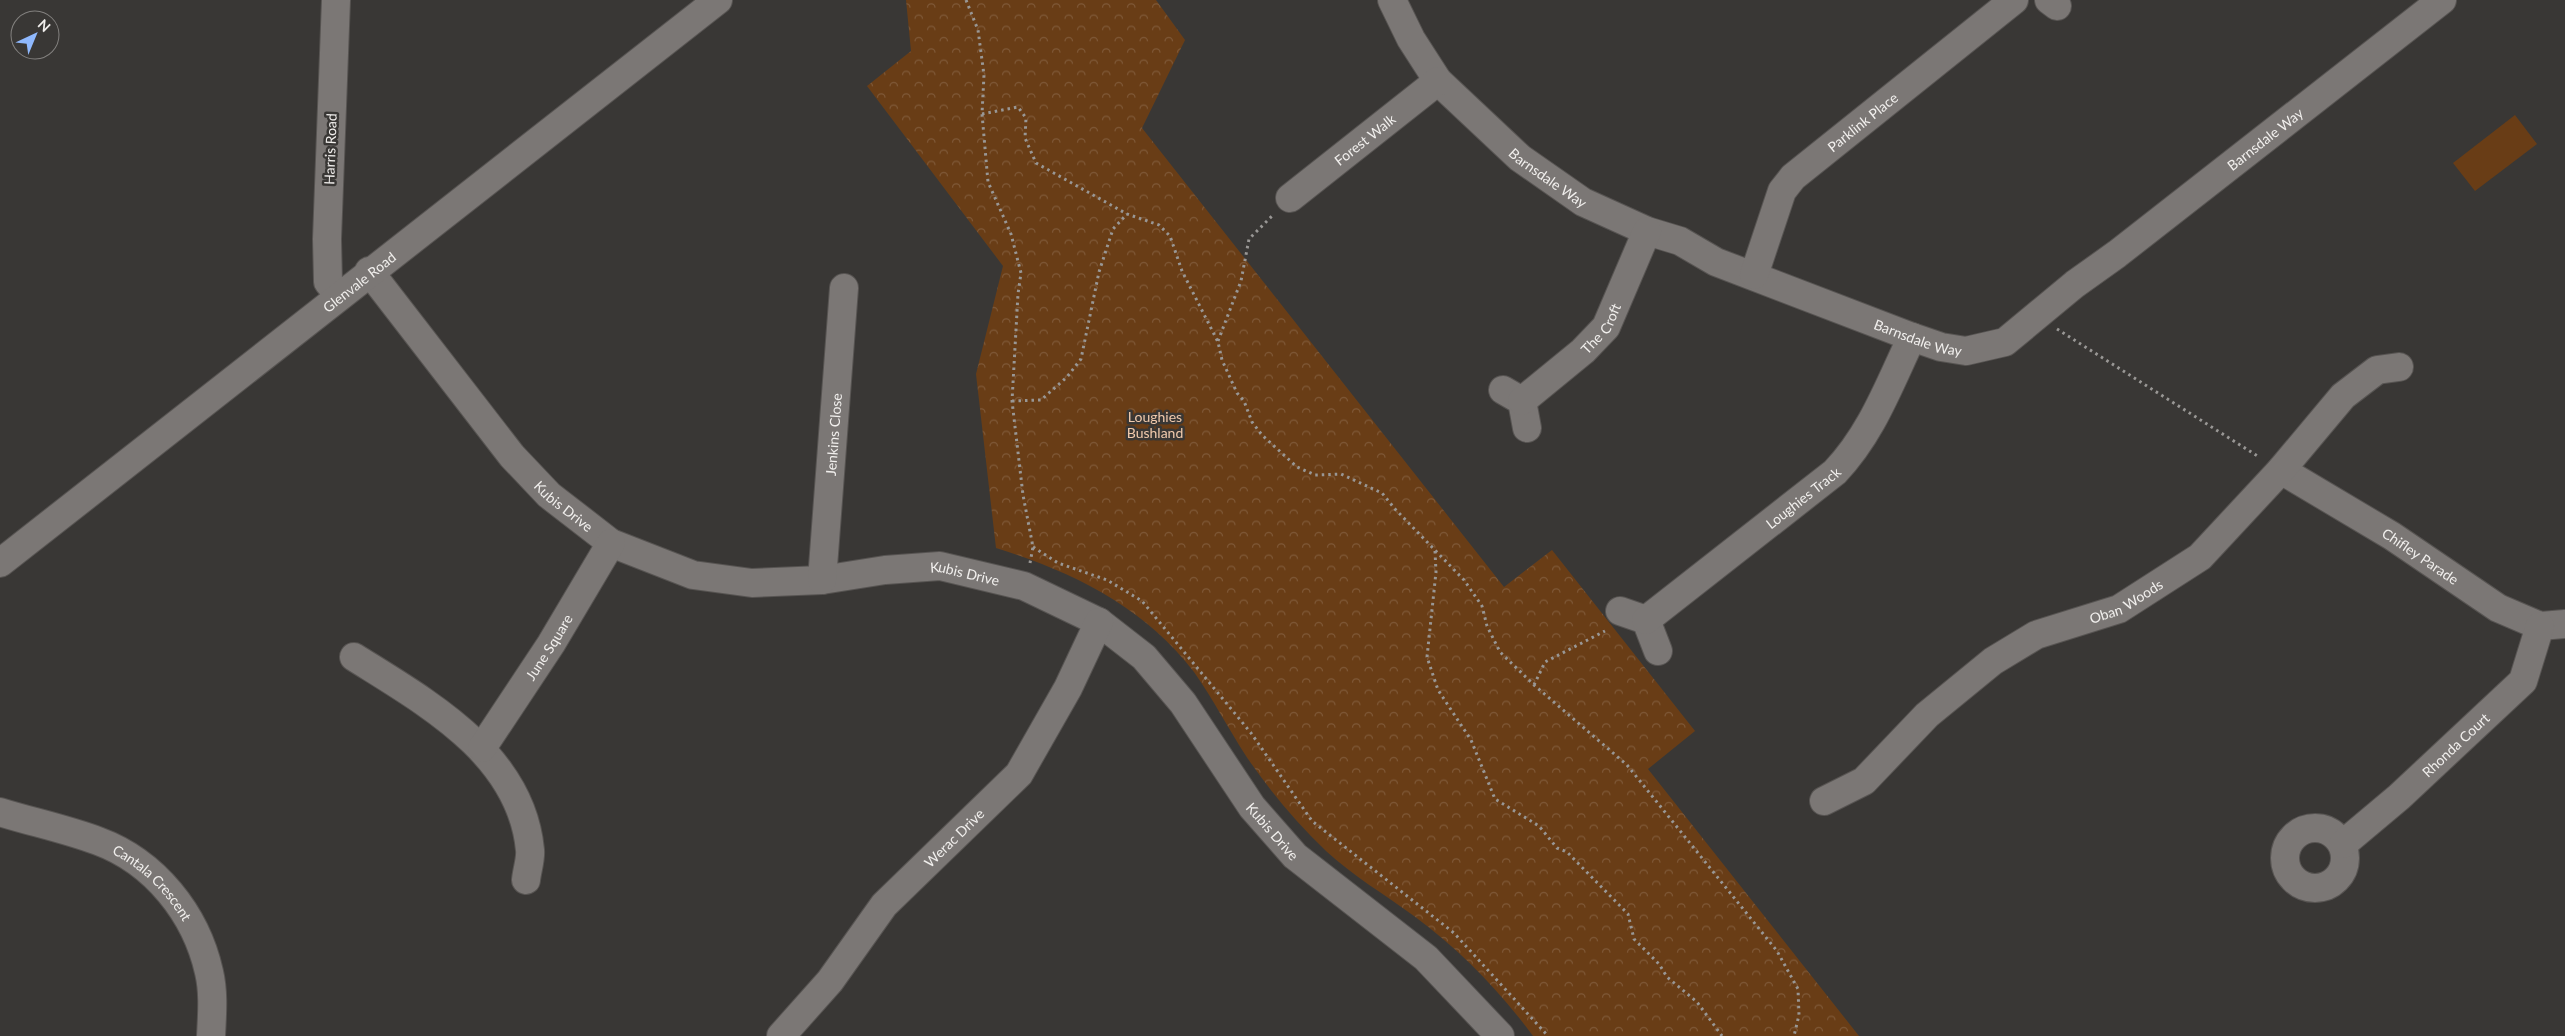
<svg xmlns="http://www.w3.org/2000/svg" width="2565" height="1036" font-family="Lato,sans-serif">
<style>
.green{fill:#693d16}
.forest{fill:url(#forest-crowns)}
.lines{fill:none;stroke-linecap:round;stroke-linejoin:round}
.minor-casing{stroke:#575452;stroke-width:30}
.path{stroke:#999795;stroke-width:3;stroke-dasharray:2.5 4;stroke-linecap:butt}
.minor{stroke:#7b7775;stroke-width:28}
.labels{text-anchor:middle;dominant-baseline:central;stroke-width:5;stroke-linejoin:round;paint-order:stroke}
.street-label{font-size:14px;fill:#f1efed;stroke:#393735}
.park-label{font-size:14px;fill:#f1caac;stroke:#393735}
</style>
<defs>
<pattern id="forest-crowns" width="20" height="18" patternUnits="userSpaceOnUse" patternTransform="scale(1.25)"><rect width="20" height="18" fill="#693d16"/><path d="M2 6a3 3 0 1 1 6 0M12 15a3 3 0 1 1 6 0" fill="none" stroke="#7f5938"/></pattern>
</defs>
<rect width="100%" height="100%" fill="#393735"/>
<path class="green" d="M2515 115 2537 144 2475 191 2453 163Z"/>
<path class="forest" d="M906 0H1156L1185 40 1142 128 1504 587 1552 550 1695 731 1648 769 1859 1036H1533C1499 990 1460 950 1414 916 1384 894 1353 876 1326 851 1296 822 1269 790 1246 756 1228 728 1213 699 1194 672 1145 607 1071 571 996 548L976 374 1003 266 867 86 911 51Z"/>
<g class="lines">
<g class="minor-casing">
<g id="minor">
<path d="M336 0 327 239 328 282 339 295"/>
<path id="s1" d="M1392 0 1411 39 1438 81 1520 158 1583 202 1647 231 1680 241 1716 262 1912 337 1941 347 1966 351 2005 342 2075 284 2117 254 2442 0"/>
<path d="M2049 0 2057 6"/>
<path id="s2" d="M1290 198 1438 81"/>
<path id="s3" d="M369 271 512 456 549 495 611 543 693 575 752 583 822 580 885 570 940 566 1024 586 1099 622 1144 657 1183 703 1252 807 1295 856 1426 958 1500 1036"/>
<path id="s4" d="M1754 275 1782 191 1793 177 2014 0"/>
<path d="M1503 390 1522 401 1527 428"/>
<path id="s5" d="M1522 401 1583 351 1606 327 1647 231"/>
<path id="s6" d="M2281 470 2392 536 2498 608 2540 626 2565 624"/>
<path id="s7" d="M0 563 718 0"/>
<path id="s8" d="M822 580 844 288"/>
<path d="M1620 611 1646 620 1658 651"/>
<path id="s9" d="M1646 620 1835 472C1872 433 1889 385 1912 337"/>
<path d="M354 657C427 703 521 754 530 850 531 859 527 870 526 880"/>
<path id="s10" d="M482 748 551 644 611 543"/>
<path id="s11" d="M1824 801 1864 781 1927 715 1993 661 2036 635 2119 609 2200 557 2281 470 2343 396 2377 370 2399 367"/>
<path id="s12" d="M0 812C32 822 66 829 98 841 155 862 196 914 209 972 214 993 212 1015 211 1036"/>
<circle cx="2315" cy="858" r="30"/>
<path id="s13" d="M2343 844 2399 797 2523 681 2540 626"/>
<path id="s14" d="M781 1036 830 981 884 905 1019 774 1068 688 1099 622"/>
</g>
</g>
<path class="path" d="M966 0 978 30 984 75 982 114 988 182 1011 234 1021 273 1018 294 1012 401 1023 495 1033 547 1030 563
M982 114 1018 107 1026 118 1025 138 1036 163 1127 214 1159 225 1170 236 1182 271 1218 342 1222 360 1237 393 1244 401 1252 422 1262 435 1297 467 1315 475 1341 474 1382 493 1395 509 1464 580 1482 606 1487 626 1500 652 1534 685 1627 765 1777 951 1798 989 1799 1015 1794 1036
M2057 329 2259 457
M1218 341 1241 281 1249 239 1273 215
M1012 401 1041 400 1067 377 1081 359 1099 272 1113 229 1127 214
M1033 547 1058 563 1107 580 1142 601 1251 733 1312 821 1454 933 1548 1036
M1435 551 1436 572 1427 657 1438 690 1471 740 1495 799 1539 826 1557 848 1567 852 1628 914 1634 939 1659 964 1667 977 1697 1002 1722 1036
M1534 685 1545 662 1605 631"/>
<use href="#minor" class="minor"/>
</g>
<g class="labels">
<g class="street-label">
<text stroke="none"><textPath href="#s4" startOffset="195">Parklink Place</textPath></text>
<text stroke="none"><textPath href="#s2" startOffset="95">Forest Walk</textPath></text>
<text stroke="none"><textPath href="#s1" startOffset="1065">Barnsdale Way</textPath></text>
<text transform="translate(330 149) rotate(-88)">Harris Road</text>
<text stroke="none"><textPath href="#s1" startOffset="240">Barnsdale Way</textPath></text>
<text stroke="none"><textPath href="#s7" startOffset="456">Glenvale Road</textPath></text>
<text stroke="none"><textPath href="#s5" startOffset="108">The Croft</textPath></text>
<text stroke="none"><textPath href="#s1" startOffset="645">Barnsdale Way</textPath></text>
<text stroke="none"><textPath href="#s8" startOffset="146">Jenkins Close</textPath></text>
<text stroke="none"><textPath href="#s9" startOffset="199">Loughies Track</textPath></text>
<text stroke="none"><textPath href="#s3" startOffset="306">Kubis Drive</textPath></text>
<text stroke="none"><textPath href="#s6" startOffset="164">Chifley Parade</textPath></text>
<text stroke="none"><textPath href="#s3" startOffset="728">Kubis Drive</textPath></text>
<text stroke="none"><textPath href="#s11" startOffset="368">Oban Woods</textPath></text>
<text stroke="none"><textPath href="#s10" startOffset="121">June Square</textPath></text>
<text stroke="none"><textPath href="#s13" startOffset="150">Rhonda Court</textPath></text>
<text stroke="none"><textPath href="#s3" startOffset="1146">Kubis Drive</textPath></text>
<text stroke="none"><textPath href="#s14" startOffset="264">Werac Drive</textPath></text>
<text stroke="none"><textPath href="#s12" startOffset="172">Cantala Crescent</textPath></text>
</g>
<g class="park-label">
<text x="1155" y="416">Loughies<tspan x="1155" dy="16">Bushland</tspan></text>
</g>
</g>
<g transform="translate(35 35) rotate(44)"><circle r="24" fill="#393735" stroke="#83817f"/>
<path d="M0-4L9 19L0 12L-9 19Z" fill="#8fb8fd"/>
<text y="-8" font-size="14" font-weight="bold" text-anchor="middle" fill="#f1efed">N</text>
</g>
</svg>
